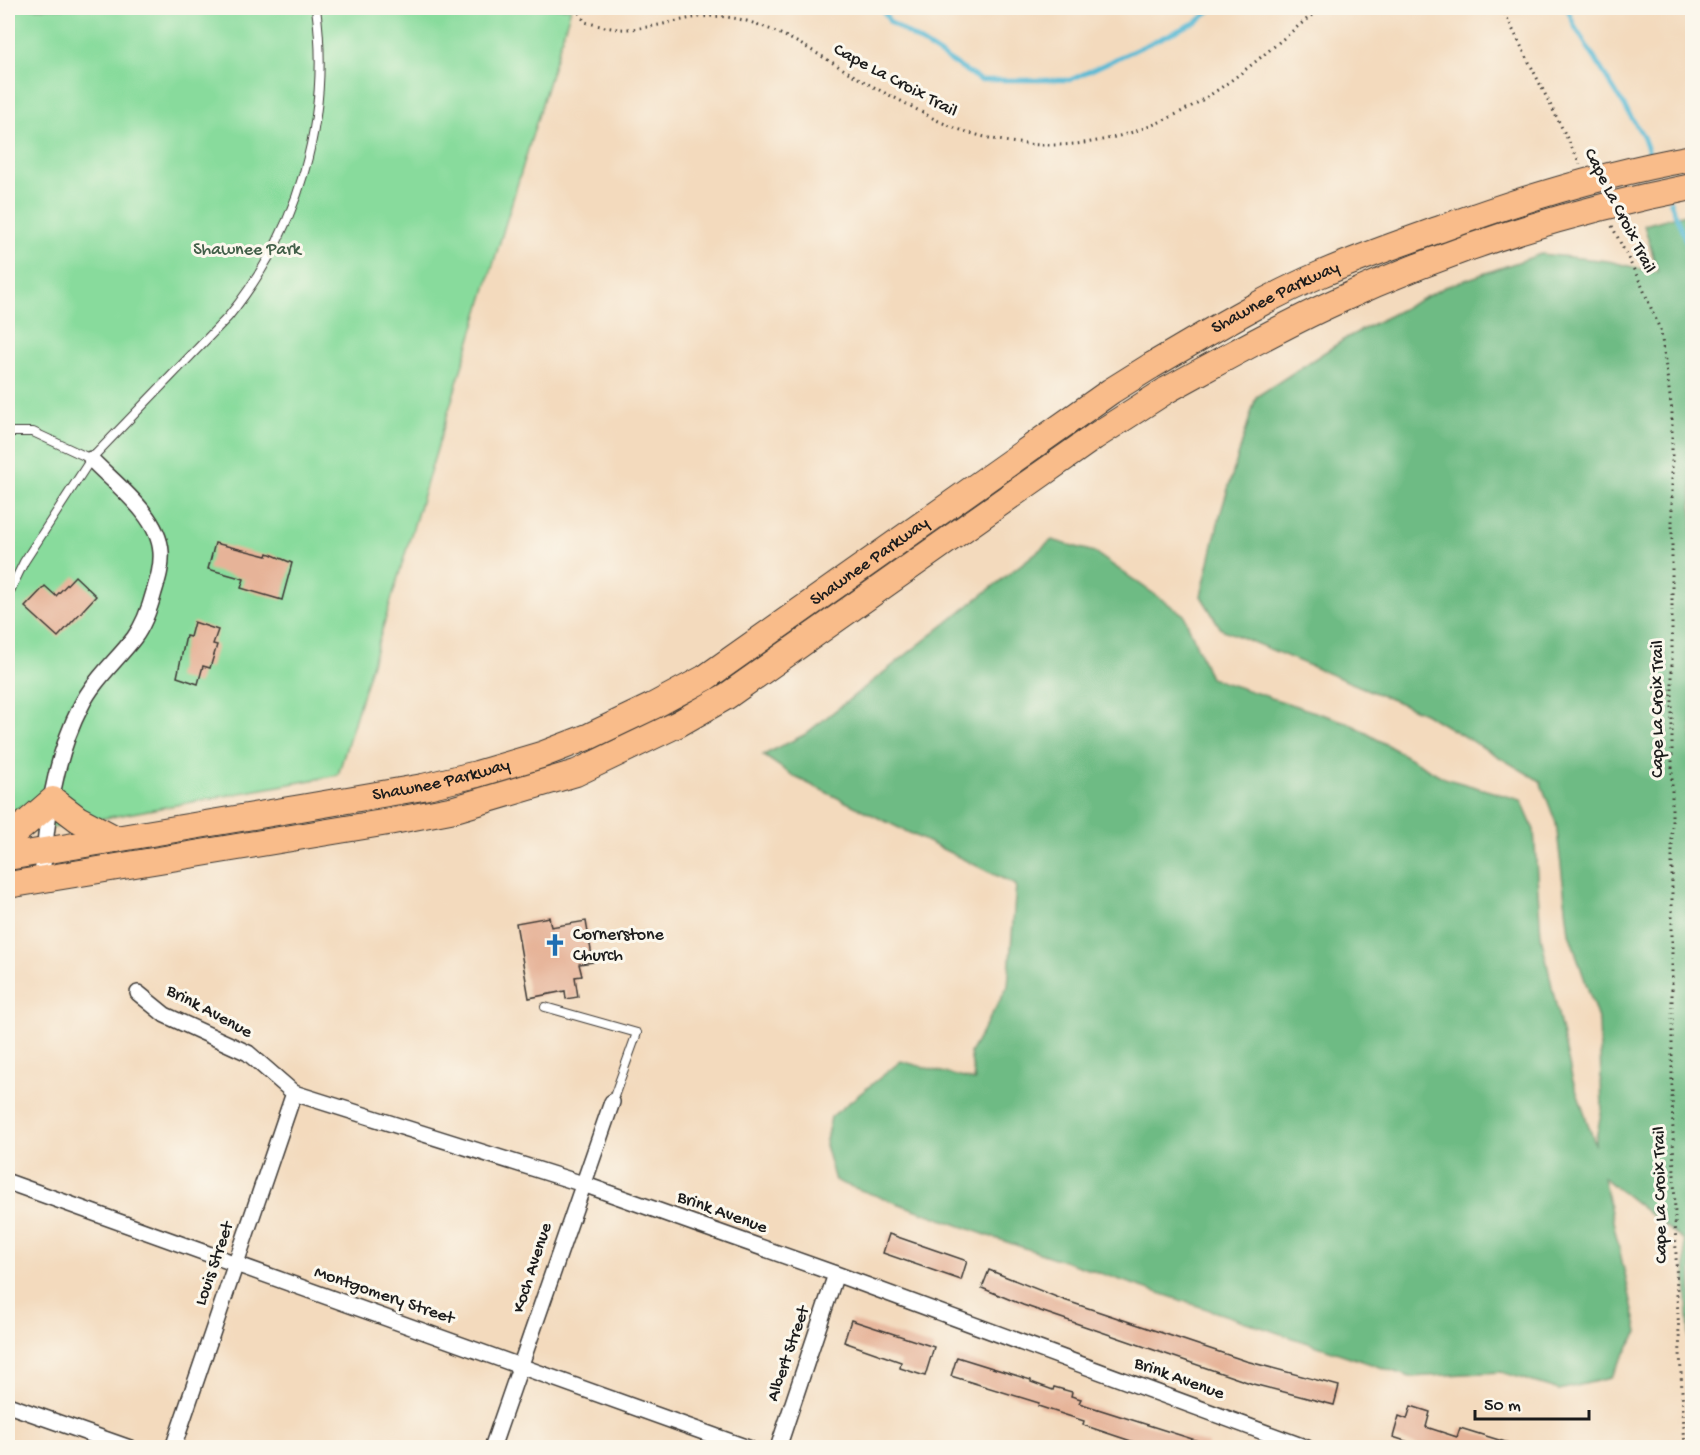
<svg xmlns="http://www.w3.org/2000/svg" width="1700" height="1455" font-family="'Gochi Hand',sans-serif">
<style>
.green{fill:#88db9c;stroke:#527c5c;stroke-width:1.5}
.forest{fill:#6ebb84;stroke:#456c50;stroke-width:1.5}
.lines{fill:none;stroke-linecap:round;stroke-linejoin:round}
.stream{stroke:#55b9d4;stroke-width:4.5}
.building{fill:#e6b398}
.service-casing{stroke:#3c3834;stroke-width:10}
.minor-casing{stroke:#3c3834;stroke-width:18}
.trunk-casing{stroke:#3c3834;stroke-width:28}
.path{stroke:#3c3834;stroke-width:3;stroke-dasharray:1.5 4.5;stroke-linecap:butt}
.service{stroke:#fff;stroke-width:8}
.minor{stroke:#fff;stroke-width:15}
.trunk{stroke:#f9bc8a;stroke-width:26}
.trunk-bridge-casing{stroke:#3c3834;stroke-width:28;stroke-linecap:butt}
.trunk-bridge{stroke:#f9bc8a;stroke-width:26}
.labels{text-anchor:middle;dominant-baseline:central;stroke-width:6;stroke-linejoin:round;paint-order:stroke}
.street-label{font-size:18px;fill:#1c1c1c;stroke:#fbf7ec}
.park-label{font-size:18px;fill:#425f49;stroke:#fbf7ec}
.poi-label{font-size:18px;fill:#1c1c1c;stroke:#fbf7ec;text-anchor:start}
</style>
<rect width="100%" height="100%" fill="#fbf7ec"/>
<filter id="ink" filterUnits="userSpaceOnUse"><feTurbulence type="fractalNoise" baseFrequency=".0167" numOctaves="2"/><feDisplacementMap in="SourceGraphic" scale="12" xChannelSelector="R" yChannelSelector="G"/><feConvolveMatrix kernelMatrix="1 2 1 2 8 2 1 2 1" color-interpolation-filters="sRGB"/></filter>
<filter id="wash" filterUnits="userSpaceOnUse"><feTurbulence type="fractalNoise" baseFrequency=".008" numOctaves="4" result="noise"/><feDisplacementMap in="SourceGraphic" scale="24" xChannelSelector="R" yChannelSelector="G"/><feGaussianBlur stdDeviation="1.35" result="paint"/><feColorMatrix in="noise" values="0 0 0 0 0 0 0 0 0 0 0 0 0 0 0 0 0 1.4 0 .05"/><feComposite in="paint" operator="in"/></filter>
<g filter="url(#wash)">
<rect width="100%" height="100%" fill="#f3dabd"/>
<path class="green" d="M8 8H571L338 775 8 836Z"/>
<path class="forest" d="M1692 212V1391L1684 1241 1603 1177 1638 1332 1610 1378 1559 1390 1501 1372 1410 1377 989 1236 835 1181 825 1145 831 1117 901 1061 975 1081 970 1053 1008 986 1016 885 795 777 763 755 804 735 1052 540 1094 552 1184 615 1210 678 1349 723 1444 778 1521 800 1534 830 1541 936 1572 1078 1595 1144 1602 1108 1599 1022 1569 933 1556 823 1540 781 1424 713 1221 629 1201 596 1220 515 1256 397 1348 337 1445 287 1541 254 1608 261 1658 273 1644 225Z"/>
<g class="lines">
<path class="stream" d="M881 8 890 22 980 80H1070L1198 21 1213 8
M1567 8 1575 27 1643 136 1651 158
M1670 201 1692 257"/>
</g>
<g id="blocks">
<path class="building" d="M215 543 267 556 268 553 292 563 282 600 241 588 244 579 208 569Z
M75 576 96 596 58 637 25 607 45 586 56 596Z
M194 622 218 630 213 644 217 645 210 668 203 666 198 684 177 677 186 636 190 637Z
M549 917 551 927 586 921 593 962 579 964 582 976 575 977 578 997 566 999 565 991 529 998 516 923Z
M889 1234 967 1261 961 1280 883 1253Z
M989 1270 1064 1300 1246 1361 1339 1386 1334 1405 1253 1384 1023 1305 982 1288Z
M851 1320 934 1347 925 1376 900 1368 901 1362 844 1342Z
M957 1357 1031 1380V1382L1053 1390 1054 1387 1072 1392 1071 1396 1081 1399 1079 1403 1208 1444 1207 1448H1152L1083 1425 1084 1421 1038 1406 1039 1403 951 1376Z
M1411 1406 1430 1412 1426 1427 1457 1437 1460 1428 1512 1444 1511 1448H1427L1393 1437 1399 1416 1407 1419Z"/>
</g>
</g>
<g filter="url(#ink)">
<use href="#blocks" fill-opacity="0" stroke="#3c3834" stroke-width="1.5"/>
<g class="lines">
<g class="service-casing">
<path id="service" d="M8 432H33L91 459
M8 595 24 562 91 459 228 317C299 230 331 119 316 8
M545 1007 637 1033 612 1102"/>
</g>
<g class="minor-casing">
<path id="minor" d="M42 879C46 822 54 758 81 706 93 681 117 660 134 638 143 626 150 607 154 592 158 579 162 566 161 552 159 516 115 484 91 459
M138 993 165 1015 248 1053 294 1093 583 1184 836 1274 1307 1448
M8 1182 748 1448
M8 1405 130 1448
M173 1448 294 1093
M492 1448 612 1102
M778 1448 836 1274"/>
</g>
<g class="trunk-casing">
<g id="trunk">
<path d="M8 839 53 800 78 819 116 839"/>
<path id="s1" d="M8 857 301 808 423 787 477 774 541 755 590 736 653 706 705 678 1111 391 1151 366"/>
<path d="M8 885 388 822 455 809 576 773 678 724 727 696 1094 437 1167 390"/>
</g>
</g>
<path class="path" d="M576 8 585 22C600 26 614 30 630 29 675 26 701 7 750 22 801 38 844 73 891 96 912 106 933 120 955 128 1056 164 1150 141 1233 79 1263 57 1291 31 1321 8
M1502 8 1580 164
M1612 226 1641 284 1661 332 1672 411V1093L1677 1296 1685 1448"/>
<use href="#service" class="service"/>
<use href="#minor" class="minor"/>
<use href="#trunk" class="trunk"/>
<g class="trunk-bridge-casing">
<g id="trunk-bridge">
<path id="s2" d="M1151 366C1206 334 1261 300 1319 275 1360 257 1401 243 1443 228 1525 198 1606 173 1692 158"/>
<path d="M1167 390C1222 360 1276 329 1333 303 1446 250 1570 211 1692 187"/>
</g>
</g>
<use href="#trunk-bridge" class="trunk-bridge"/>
</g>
</g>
<defs>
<g id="church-bare" transform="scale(1.8)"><path d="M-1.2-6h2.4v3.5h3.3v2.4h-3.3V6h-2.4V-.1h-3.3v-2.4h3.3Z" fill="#1f6fb2" stroke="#fbf7ec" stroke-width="2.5" paint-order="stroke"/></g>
</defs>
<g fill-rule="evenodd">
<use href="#church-bare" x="555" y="945"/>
</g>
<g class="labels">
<g class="street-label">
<text transform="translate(895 81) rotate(28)">Cape La Croix Trail</text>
<text transform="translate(1619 211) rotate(63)">Cape La Croix Trail</text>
<text stroke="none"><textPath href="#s2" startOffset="142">Shawnee Parkway</textPath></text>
<text stroke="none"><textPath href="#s1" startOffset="926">Shawnee Parkway</textPath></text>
<text transform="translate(1658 709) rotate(-90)">Cape La Croix Trail</text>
<text stroke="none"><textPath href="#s1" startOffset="440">Shawnee Parkway</textPath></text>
<text transform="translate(209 1012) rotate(28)">Brink Avenue</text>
<text transform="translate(1661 1195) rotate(-91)">Cape La Croix Trail</text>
<text transform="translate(722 1213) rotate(20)">Brink Avenue</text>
<text transform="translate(215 1264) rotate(-71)">Louis Street</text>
<text transform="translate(533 1268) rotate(-72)">Koch Avenue</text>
<text transform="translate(384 1296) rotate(19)">Montgomery Street</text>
<text transform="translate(789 1354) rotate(-71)">Albert Street</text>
<text transform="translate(1179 1379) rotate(20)">Brink Avenue</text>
</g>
<g class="park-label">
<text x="247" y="250">Shawnee Park</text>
</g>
<g class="poi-label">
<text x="573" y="935">Cornerstone<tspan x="573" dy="21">Church</tspan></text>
</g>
</g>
<rect width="1700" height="1455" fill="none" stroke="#fbf7ec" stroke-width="30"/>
<path d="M1475 1410v9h114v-9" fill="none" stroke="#1c1c1c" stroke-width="3"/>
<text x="1484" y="1410" font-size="18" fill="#1c1c1c" stroke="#fbf7ec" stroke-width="4.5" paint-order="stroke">50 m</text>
</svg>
